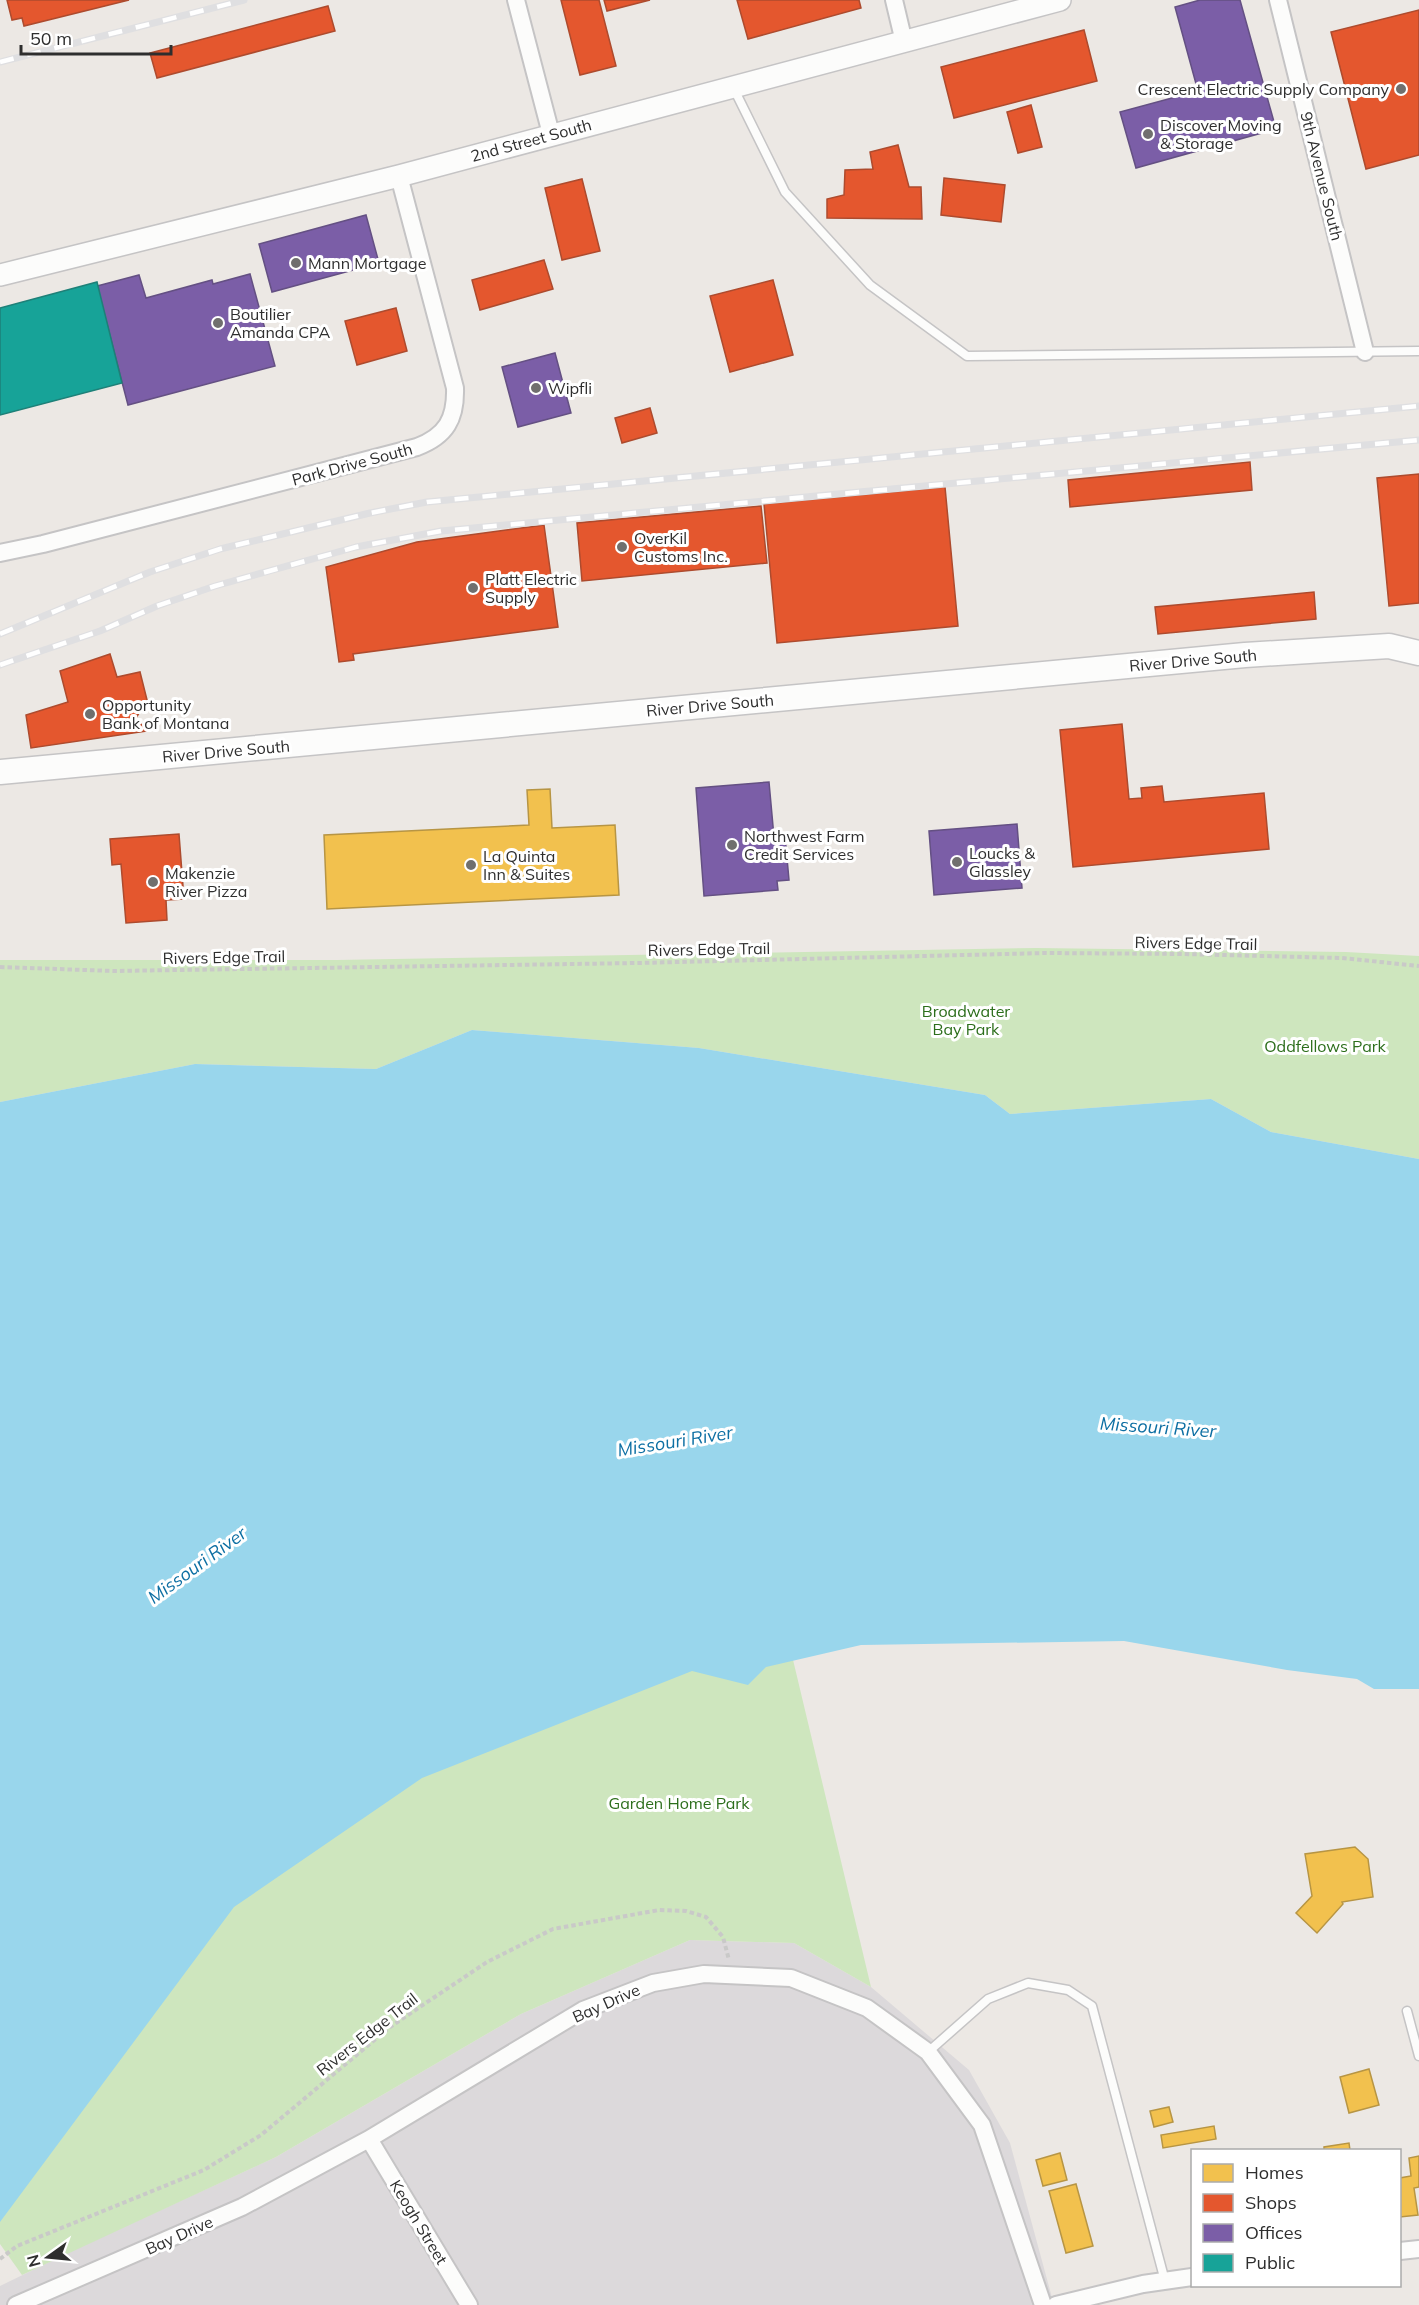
<svg xmlns="http://www.w3.org/2000/svg" width="1419" height="2305" font-family="Mulish,sans-serif">
<style>
.industrial{fill:#dcd9db}
.green{fill:#cee6be}
.water{fill:#99d6ec}
.homes{fill:#f2c14e;stroke:#b79544;stroke-width:1.5}
.shops{fill:#e4572e;stroke:#ad4b2e;stroke-width:1.5}
.offices{fill:#7b5ea7;stroke:#645083;stroke-width:1.5}
.public{fill:#17a398;stroke:#1e8078;stroke-width:1.5}
.lines{fill:none;stroke-linecap:round;stroke-linejoin:round}
.service-casing{stroke:#c5c4c5;stroke-width:11}
.minor-casing{stroke:#c5c4c5;stroke-width:20}
.tertiary-casing{stroke:#c5c4c5;stroke-width:24}
.secondary-casing{stroke:#c5c4c5;stroke-width:27}
.path{stroke:#c9c9c8;stroke-width:4;stroke-dasharray:4.5 3;stroke-linecap:butt}
.service{stroke:#fcfcfb;stroke-width:8}
.minor{stroke:#fcfcfb;stroke-width:16}
.tertiary{stroke:#fcfcfb;stroke-width:21}
.secondary{stroke:#fcfcfb;stroke-width:24}
.rail-casing{stroke:#dfdfe1;stroke-width:7}
.rail{stroke:#fff;stroke-width:4.5;stroke-dasharray:14;stroke-linecap:butt}
.poi-dot{fill:#706f6e;stroke:#fff;stroke-width:2}
.labels{text-anchor:middle;dominant-baseline:central;stroke-width:6;stroke-linejoin:round;paint-order:stroke}
.poi-label{font-size:16px;fill:#2e2e2e;stroke:#fff;text-anchor:start}
.street-label{font-size:16px;fill:#2e2e2e;stroke:#fff}
.park-label{font-size:16px;fill:#2c6e1b;stroke:#fff}
.water-label{font-size:18px;font-style:italic;fill:#0d6fa3;stroke:#fff}
</style>
<rect width="100%" height="100%" fill="#ece8e4"/>
<path class="industrial" d="M690 1940 794 1943 871 1987 969 2070 1010 2143 1054 2305H0V2286L76 2249 276 2157 521 2014Z"/>
<path class="green" d="M1036 948 1346 952 1419 956V1159L1271 1132 1211 1099 1010 1114 985 1095 699 1048 472 1030 376 1069 195 1064 0 1102V960H337Z
M789 1643 871 1987 794 1943 690 1940 521 2014 276 2157 22 2275 0 2244V2187L170 1957 321 1817 604 1678Z"/>
<path class="water" d="M472 1030 699 1048 985 1095 1010 1114 1211 1099 1271 1132 1419 1159V1689H1374L1357 1679 1287 1670 1124 1641 861 1645 766 1667 748 1685 692 1671 422 1778 234 1907 0 2222V1102L195 1064 376 1069Z"/>
<path class="homes" d="M550 789 552 828 615 825 619 895 327 909 324 835 529 825 527 790Z
M1355 1847 1368 1859 1373 1897 1342 1902 1343 1904 1317 1933 1296 1913 1312 1896 1305 1854Z
M1369 2069 1379 2105 1349 2113 1340 2077Z
M1169 2107 1173 2122 1154 2127 1150 2111Z
M1214 2126 1216 2139 1163 2148 1161 2135Z
M1349 2143 1350 2150H1324V2147Z
M1060 2153 1067 2180 1043 2186 1036 2160Z
M1419 2156V2187L1414 2188 1418 2215 1400 2217V2178L1411 2176 1409 2158Z
M1076 2184 1093 2246 1066 2253 1049 2191Z"/>
<path class="shops" d="M7 0H129L24 26 22 18 12 20Z
M561 0H599L616 66 580 75Z
M604 0H650L607 11Z
M737 0H859L861 8 748 39Z
M328 6 335 31 157 78 150 53Z
M1419 10V155L1366 169 1331 32Z
M1084 30 1097 81 954 118 941 67Z
M1031 105 1042 147 1018 153 1007 112Z
M898 145 909 187H921L922 219 827 218V199L844 195 845 170 873 169 870 152Z
M944 178 1005 185 1001 222 941 215Z
M582 179 600 251 562 260 545 188Z
M544 260 553 289 480 310 472 280Z
M773 280 793 355 730 372 710 296Z
M396 308 407 351 357 365 345 321Z
M650 408 657 433 622 443 615 418Z
M1250 462 1252 490 1070 507 1068 480Z
M1419 474V603L1389 606 1377 478Z
M945 487 958 626 777 643 764 504Z
M761 506 767 563 582 581 577 523Z
M544 525 558 627 353 654 354 660 339 662 326 567 417 542Z
M1314 592 1316 619 1158 634 1155 607Z
M110 654 117 677 140 672 147 700 136 718 147 731 31 748 26 715 68 702 60 671Z
M1122 724 1129 799 1142 798 1141 788 1162 786 1164 802 1264 793 1269 849 1073 867 1060 730Z
M179 834 184 899 166 900 167 920 126 923 121 864 112 865 110 839Z"/>
<path class="offices" d="M1200 0H1240L1276 129 1136 168 1120 112 1198 91 1175 7Z
M366 215 379 263 272 292 259 244Z
M250 274 275 366 128 405 97 286 139 275 146 298 212 280 213 284Z
M555 353 571 413 518 427 502 367Z
M769 782 774 837 785 836 789 880 777 881 778 890 704 896 696 788Z
M1017 824 1022 888 934 895 929 831Z"/>
<path class="public" d="M97 282 122 383 0 415V308Z"/>
<g class="lines">
<g class="service-casing">
<path id="service" d="M733 87 785 192 870 285 967 356 1419 351
M1407 2011 1419 2056
M928 2052 988 1999 1028 1983 1068 1990 1092 2006 1165 2281"/>
</g>
<g class="minor-casing">
<path id="minor" d="M516 0 551 134
M894 0 904 42
M1278 0 1365 352
M0 553 43 544 417 447C446 436 456 419 455 388L399 176
M369 2139 469 2305
M1400 2251 1419 2249
M16 2305 242 2207 369 2139 583 2010 653 1983 704 1974 791 1978 867 2008 928 2052 982 2125 1043 2305
M1056 2305 1143 2284 1192 2277"/>
</g>
<g class="tertiary-casing">
<path id="tertiary" d="M0 275 399 176 1060 0"/>
</g>
<g class="secondary-casing">
<path id="secondary" d="M0 772 1245 655 1389 646 1419 653"/>
</g>
<path class="path" d="M0 967 113 971 638 963 1046 953 1184 954 1342 958 1419 966
M0 2259 17 2246 204 2170 261 2135 390 2027 487 1962 553 1929 659 1910 686 1911 706 1917 723 1937 729 1960"/>
<use href="#service" class="service"/>
<use href="#minor" class="minor"/>
<use href="#tertiary" class="tertiary"/>
<use href="#secondary" class="secondary"/>
<g class="rail-casing">
<path id="rail" d="M0 62 244 0
M0 634 150 572 220 549 370 513 427 502 1419 406
M0 665 100 631 157 606 215 586 356 547 441 531 1419 440"/>
</g>
<use href="#rail" class="rail"/>
</g>
<g class="poi-dot">
<circle cx="1401" cy="89" r="6"/>
<circle cx="1148" cy="134" r="6"/>
<circle cx="296" cy="263" r="6"/>
<circle cx="218" cy="323" r="6"/>
<circle cx="536" cy="388" r="6"/>
<circle cx="622" cy="547" r="6"/>
<circle cx="473" cy="588" r="6"/>
<circle cx="90" cy="714" r="6"/>
<circle cx="732" cy="845" r="6"/>
<circle cx="957" cy="862" r="6"/>
<circle cx="471" cy="865" r="6"/>
<circle cx="153" cy="882" r="6"/>
</g>
<g class="labels">
<g class="poi-label">
<text x="1389" y="89" text-anchor="end">Crescent Electric Supply Company</text>
<text x="1160" y="125">Discover Moving<tspan x="1160" dy="18">&amp; Storage</tspan></text>
<text x="308" y="263">Mann Mortgage</text>
<text x="230" y="314">Boutilier<tspan x="230" dy="18">Amanda CPA</tspan></text>
<text x="548" y="388">Wipfli</text>
<text x="634" y="538">OverKil<tspan x="634" dy="18">Customs Inc.</tspan></text>
<text x="485" y="579">Platt Electric<tspan x="485" dy="18">Supply</tspan></text>
<text x="102" y="705">Opportunity<tspan x="102" dy="18">Bank of Montana</tspan></text>
<text x="744" y="836">Northwest Farm<tspan x="744" dy="18">Credit Services</tspan></text>
<text x="969" y="853">Loucks &amp;<tspan x="969" dy="18">Glassley</tspan></text>
<text x="483" y="856">La Quinta<tspan x="483" dy="18">Inn &amp; Suites</tspan></text>
<text x="165" y="873">Makenzie<tspan x="165" dy="18">River Pizza</tspan></text>
</g>
<g class="street-label">
<text transform="translate(531 140) rotate(-15)">2nd Street South</text>
<text transform="translate(1322 176) rotate(76)">9th Avenue South</text>
<text transform="translate(352 464) rotate(-15)">Park Drive South</text>
<text transform="translate(1193 660) rotate(-5)">River Drive South</text>
<text transform="translate(710 705) rotate(-5)">River Drive South</text>
<text transform="translate(226 751) rotate(-5)">River Drive South</text>
<text transform="translate(1196 943) rotate(1)">Rivers Edge Trail</text>
<text transform="translate(709 949) rotate(-1)">Rivers Edge Trail</text>
<text transform="translate(224 957) rotate(-1)">Rivers Edge Trail</text>
<text transform="translate(606 2003) rotate(-24)">Bay Drive</text>
<text transform="translate(367 2034) rotate(-38)">Rivers Edge Trail</text>
<text transform="translate(419 2222) rotate(59)">Keogh Street</text>
<text transform="translate(179 2235) rotate(-24)">Bay Drive</text>
</g>
<g class="park-label">
<text x="966" y="1011">Broadwater<tspan x="966" dy="18">Bay Park</tspan></text>
<text x="1325" y="1046">Oddfellows Park</text>
<text x="679" y="1803">Garden Home Park</text>
</g>
<g class="water-label">
<text transform="translate(1158 1427) rotate(4)">Missouri River</text>
<text transform="translate(675 1441) rotate(-9)">Missouri River</text>
<text transform="translate(197 1565) rotate(-36)">Missouri River</text>
</g>
</g>
<rect x="1191" y="2149" width="210" height="138" fill="#ffffff" stroke="#ababab" stroke-width="1.5"/>
<rect x="1203" y="2164" width="30" height="18" fill="#f2c14e" stroke="#ababab" stroke-width="1.5"/>
<text x="1245" y="2179" font-size="18" fill="#2e2e2e">Homes</text>
<rect x="1203" y="2194" width="30" height="18" fill="#e4572e" stroke="#ababab" stroke-width="1.5"/>
<text x="1245" y="2209" font-size="18" fill="#2e2e2e">Shops</text>
<rect x="1203" y="2224" width="30" height="18" fill="#7b5ea7" stroke="#ababab" stroke-width="1.5"/>
<text x="1245" y="2239" font-size="18" fill="#2e2e2e">Offices</text>
<rect x="1203" y="2254" width="30" height="18" fill="#17a398" stroke="#ababab" stroke-width="1.5"/>
<text x="1245" y="2269" font-size="18" fill="#2e2e2e">Public</text>
<g transform="translate(48 2257) rotate(255)" stroke="#ffffff" stroke-width="4.5" paint-order="stroke">
<path d="M0-4.5L10 22L0 15L-10 22Z" fill="#2e2e2e"/>
<text y="-9" font-size="16" font-weight="bold" text-anchor="middle" fill="#2e2e2e">N</text>
</g>
<path d="M21 45v9h150v-9" fill="none" stroke="#2e2e2e" stroke-width="3"/>
<text x="30" y="45" font-size="18" fill="#2e2e2e" stroke="#ffffff" stroke-width="4.5" paint-order="stroke">50 m</text>
</svg>
